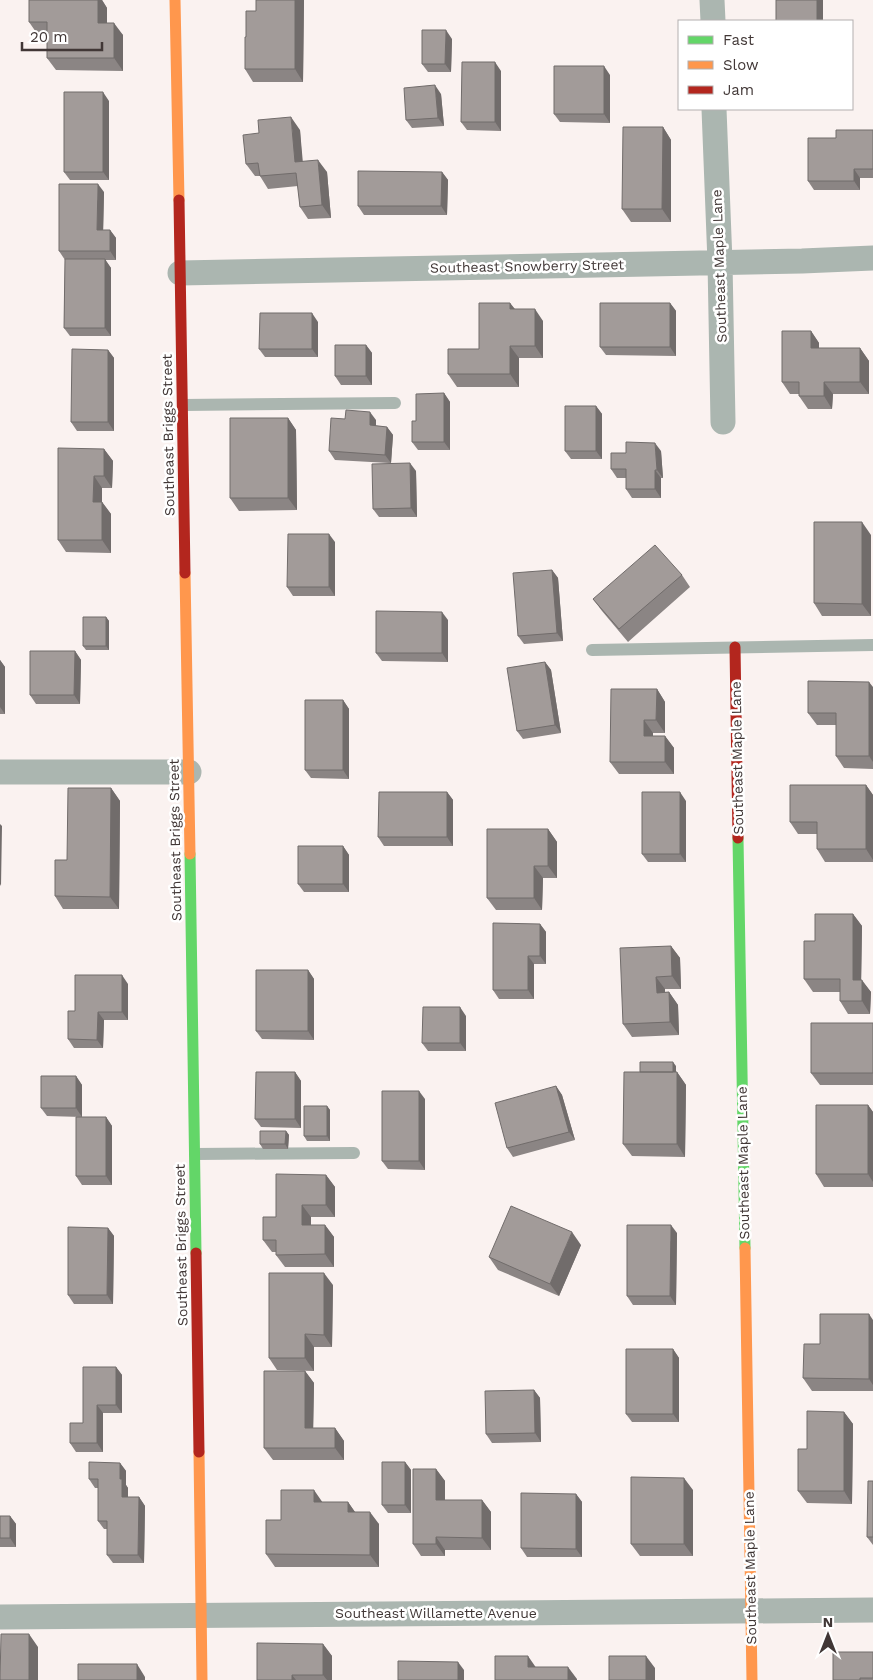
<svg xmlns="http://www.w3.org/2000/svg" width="873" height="1680" font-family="'Work Sans',sans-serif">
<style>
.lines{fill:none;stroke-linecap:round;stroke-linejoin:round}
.lane{stroke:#abb6b0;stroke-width:12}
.street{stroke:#abb6b0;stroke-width:25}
.fast{stroke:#63d668;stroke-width:11}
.slow{stroke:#ff974d;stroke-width:11}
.jam{stroke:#b3261e;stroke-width:11}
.wall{fill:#8b8584}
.shaded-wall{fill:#716c6b}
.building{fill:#a29b99;stroke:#716c6b}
.labels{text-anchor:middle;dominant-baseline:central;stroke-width:5;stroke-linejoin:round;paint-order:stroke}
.street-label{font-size:14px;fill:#413736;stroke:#fff}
</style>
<rect width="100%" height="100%" fill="#faf2f0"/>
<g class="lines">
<path class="lane" d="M183 405 395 403
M592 650 873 645
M195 1154 354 1153"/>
<path class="street" d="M712 0 713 21
M714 109 720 262 723 422
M180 273 802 261 873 258
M0 772H189
M0 1617 873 1610"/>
<path class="fast" d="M738 838 745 1248
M190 854 196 1253"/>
<path class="slow" d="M175 0 179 200
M185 573 190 854
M745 1248 752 1680
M199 1452 202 1680"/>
<path class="jam" d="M179 200 185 573
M735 647 738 838
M196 1253 199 1452"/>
</g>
<path class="wall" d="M29 0H102L107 8V23L123 35V71L56 70 47 58V35H38L29 22Z
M256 0H304L303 82H253L245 69 246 37 256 11Z
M452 39 451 72H428L422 64Z
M501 71V131L467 130 461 122Z
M610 75V123L560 122 554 114Z
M441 94 444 126 412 128 406 120Z
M109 101V180H70L64 172Z
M663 127 671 140V222H631L622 209Z
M300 130 302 161 327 172 331 218 308 219 300 207 298 186 268 189 260 176H255L246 164Z
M873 130V178H860V190H814L808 181 836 138Z
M442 172 448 180 447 215H364L358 206Z
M104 192 103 230H110L116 238V260H105L111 268V336H70L64 328 65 260 59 251Z
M510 303 515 309 543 321V358H519V387H457L448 374 479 349Z
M670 303 676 311V356L606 355 600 347Z
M318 322V357H265L259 349Z
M811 331 819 343V348H860L869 361V394H833L832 409H808L799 396V394H790L782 382Z
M366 345 372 353V385H341L335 376Z
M108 350 114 358V431H77L71 422Z
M444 393 450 402V450H418L412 442 416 421Z
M596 406 602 414V459H571L565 451Z
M288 418 296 430 297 510 239 511 230 498Z
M376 420V426L387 427 393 435 391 463 416 471 417 517H379L373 509 389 463 335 460 329 451Z
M104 449 113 461 112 488H102V502L111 514V553L66 552 58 540Z
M661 451 663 478H661V498H632L626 489V478H617L611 469Z
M871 535V616H822L814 603Z
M335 542V596H293L287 587Z
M552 570 558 578 563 641 524 644 518 636Z
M682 575 690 587 628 642 602 611 593 599Z
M106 617 109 621V650H86L83 646Z
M448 620V662L382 661 376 653Z
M75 651 81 660 80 704H36L30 695Z
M0 660 5 667V714H0Z
M545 662 551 670 561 733 523 739 517 731Z
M873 687V769L844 768 836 756V725H817L808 713Z
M657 689 665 702V733H653V736H665L674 748V774H619L610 762Z
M343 700 349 709V779L311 778 305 770Z
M866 785 873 795V862H825L817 849V834H798L790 822Z
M111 788 120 801 119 909H63L55 896 67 860Z
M447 792 453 800V846H384L378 837Z
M686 801V862H648L642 854Z
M548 829 557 842V878H543L542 910H496L487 898Z
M343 846 349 855V892H304L298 884Z
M853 914 862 926 861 980 871 992 870 1014H848L840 1001V992H813L804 979 815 941Z
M540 924 546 932V964H534V999H499L493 990Z
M671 946 680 958 681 989H665V992H669L678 1005 679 1035 632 1037 623 1024Z
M308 970 314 979V1040L262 1039 256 1031Z
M128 984V1020H104L103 1048H74L68 1039 75 1011Z
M466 1016V1051H428L422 1043Z
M873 1023V1085H820L811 1073Z
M676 1066V1072H677L686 1085 685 1157 632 1156 623 1144 640 1072Z
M295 1072 301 1081V1128L261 1127 255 1119Z
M76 1076 82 1085V1117L47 1116 41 1108Z
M556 1086 562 1095 575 1140 513 1157 507 1148Z
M425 1099V1170L388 1169 382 1161Z
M868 1105 873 1112V1187H824L816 1174Z
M327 1106 330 1110V1141H307L304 1136Z
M106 1117 112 1126V1185H82L76 1176Z
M286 1131 289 1135 288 1149H263L260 1144Z
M326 1175 335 1187V1217H311V1225H325L334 1237V1267H285L276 1255V1252H272L263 1240 276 1217Z
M108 1228 114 1236 113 1304H74L68 1295Z
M677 1233 676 1305H633L627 1296Z
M581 1245 559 1296 498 1270 489 1257Z
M333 1285 332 1347H314V1371L277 1370 269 1358Z
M873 1320V1391H812L803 1378 820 1344Z
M673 1349 679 1358V1422H632L626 1414Z
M116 1367 122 1375V1413H103V1452H76L70 1443 83 1423Z
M305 1371 314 1383 313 1428H335L344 1441V1460H273L264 1448Z
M534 1390 540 1398 541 1442 492 1443 486 1434Z
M844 1412 853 1424 852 1504 807 1503 798 1491 807 1449Z
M405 1462 411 1470V1513H388L382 1505Z
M120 1463 126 1471V1485L128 1488V1497H139L145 1506 144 1563H113L107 1555V1529H104L98 1521V1488H95L89 1479Z
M436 1469 445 1481V1500H482L491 1512V1550H445V1556H421L413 1544Z
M873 1481V1545L867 1537Z
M693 1490V1556H640L631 1544Z
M576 1494 582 1502V1557H527L521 1548Z
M323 1502H348L355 1512 379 1524V1567H275L266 1554 281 1520Z
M0 1516H10L16 1524V1547H0Z
M323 1644 332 1656V1680H257Z
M873 1652V1680H833Z"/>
<path class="shaded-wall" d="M98 0H102L107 8V35L98 23Z
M295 0H304L303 82 295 69Z
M817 0H823V21H817Z
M114 23 123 35V71L114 58Z
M446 30 452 39 451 72 445 64Z
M495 62 501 71V131L495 122Z
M604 66 610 75V123L604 114Z
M435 85 441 94 444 126 438 118Z
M103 92 109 101V180L103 172Z
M291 117 300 130 304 175 295 162Z
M663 127 671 140V222L662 209Z
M318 160 327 172 331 218 322 205Z
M854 169 860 178V190L854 181Z
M442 172 448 180 447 215 441 206Z
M98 184 104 192 103 238 97 230Z
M110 230 116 238V260L110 251Z
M105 259 111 268V336L105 328Z
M510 303 519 315 510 309Z
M670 303 676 311V356L670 347Z
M535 309 543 321V358L535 346Z
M312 313 318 322V357L312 349Z
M811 331 819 343V361L811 348Z
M366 345 372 353V385L366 376Z
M510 346 519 358V387L510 374Z
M860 348 869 361V394L860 382Z
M108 350 114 358V431L108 422Z
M824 382 833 394 832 409 824 396Z
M444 393 450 402V450L444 442Z
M596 406 602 414V459L596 451Z
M370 412 376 420V434L370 425Z
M288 418 296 430 297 510 288 498Z
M387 427 393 435 391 463 385 455Z
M655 443 661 451 663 478 657 470Z
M104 449 113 461 112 488 104 476Z
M410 463 416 471 417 517 411 508Z
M655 470 661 478V498L655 489Z
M94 476 102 488V502L111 514V553L102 540 93 502Z
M862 522 871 535V616L862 604Z
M329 534 335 542V596L329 587Z
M552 570 558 578 563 641 557 633Z
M442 612 448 620V662L442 653Z
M106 617 109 621V650L106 646Z
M75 651 81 660 80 704 74 695Z
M0 660 5 667V714L0 707Z
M545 662 551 670 561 733 555 725Z
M869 682 873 687V762L869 756Z
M657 689 665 702V733L656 720Z
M343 700 349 709V779L343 770Z
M644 720 653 733V748L644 736Z
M665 736 674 748V774L665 762Z
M866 785 873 795V860L866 849Z
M111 788 120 801 119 909 110 897Z
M447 792 453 800V846L447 837Z
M680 792 686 801V862L680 854Z
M0 824 2 826 1 886 0 884Z
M548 829 557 842V878L548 866Z
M343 846 349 855V892L343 884Z
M534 866 543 878 542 910 534 898Z
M853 914 862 926 861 992 853 980Z
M540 924 546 932V964L540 956Z
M671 946 680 958 681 989 672 976Z
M528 956 534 964V999L528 990Z
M308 970 314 979V1040L308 1031Z
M122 975 128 984V1020L122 1012Z
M656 977 665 989V1005L657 993Z
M862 980 871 992 870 1014 862 1001Z
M669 992 678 1005 679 1035 670 1022Z
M460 1007 466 1016V1051L460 1043Z
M98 1012 104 1020 103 1048 97 1040Z
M673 1062 676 1066V1085L673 1080Z
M295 1072 301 1081V1128L295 1119Z
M677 1072 686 1085 685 1157 677 1144Z
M76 1076 82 1085V1117L76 1108Z
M556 1086 562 1095 575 1140 569 1132Z
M419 1091 425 1099V1170L419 1161Z
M868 1105 873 1112V1182L868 1174Z
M327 1106 330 1110V1141L327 1136Z
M106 1117 112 1126V1185L106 1176Z
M286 1131 289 1135 288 1149 285 1144Z
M326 1175 335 1187V1217L326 1205Z
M302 1205 311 1217V1237L302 1225Z
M325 1225 334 1237V1267L325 1254Z
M671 1225 677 1233 676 1305 670 1296Z
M108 1228 114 1236 113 1304 107 1295Z
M572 1232 581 1245 559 1296 550 1284Z
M324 1273 333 1285 332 1347 324 1335Z
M869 1314 873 1320V1385L869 1379Z
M305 1334 314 1347V1371L305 1358Z
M673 1349 679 1358V1422L673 1414Z
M116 1367 122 1375V1413L116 1405Z
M305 1371 314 1383 313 1441 305 1428Z
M534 1390 540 1398 541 1442 535 1433Z
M97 1405 103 1413V1452L97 1443Z
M844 1412 853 1424 852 1504 844 1491Z
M335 1428 344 1441V1460L335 1448Z
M405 1462 411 1470V1513L405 1505Z
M120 1463 126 1471V1485L128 1488V1506L122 1497 120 1479Z
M436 1469 445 1481V1512L436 1500Z
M684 1478 693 1490V1556L684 1544Z
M314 1490 323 1503 314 1502Z
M576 1494 582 1502V1557L576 1549Z
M139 1497 145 1506 144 1563 138 1555Z
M482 1500 491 1512V1550L482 1538Z
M348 1502 357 1515 348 1512Z
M370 1512 379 1524V1567L370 1555Z
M10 1516 16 1524V1547L10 1538Z
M436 1537 445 1550V1556L436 1544Z
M29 1634 38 1647V1680H29Z
M323 1644 332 1656V1680H327L323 1675Z
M528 1656 537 1669 528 1667Z
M646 1656 655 1668V1680H646Z
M458 1662 464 1670V1680H458Z
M137 1664 145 1677V1680H137Z
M568 1667 577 1679V1680H568Z
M292 1675 296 1680H292Z"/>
<path class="building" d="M29 0H98V23H114V58H47V22H29Z
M256 0H295V69H245V37H246V11H256Z
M776 0H817V21H776Z
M422 30H446L445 64H422Z
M462 62H495V122H461Z
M554 66H604V114H554Z
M435 85 438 118 406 120 404 88Z
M64 92H103V172H64Z
M291 117 295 162 318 160 322 205 300 207 296 173 260 176 258 163 246 164 243 135 259 133 258 120Z
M623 127H663L662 209H622Z
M836 130H873V169H854V181H808V138H836Z
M358 171 442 172 441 206H358Z
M59 184H98L97 230H110V251H59Z
M65 259H105V328H64Z
M479 303H510V309H535V346H510V374H448V349H479Z
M600 303H670V347H600Z
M260 313H312V349H259Z
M782 331H811V348H860V382H824V396H799V382H782Z
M335 345H366V376H335Z
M72 349 108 350V422H71Z
M444 393V442H412V421H416V394Z
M565 406H596V451H565Z
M346 410 370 412V425L387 427 385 455 329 451 331 418 345 419Z
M230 418H288V498H230Z
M626 442 655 443 657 470H655V489H626V469H611V453H626Z
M58 448 104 449V476H94L93 502H102V540H58Z
M410 463 411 508 373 509 372 464Z
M814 522H862V604L814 603Z
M288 534H329V587H287Z
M655 545 682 575 619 629 593 599Z
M552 570 557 633 518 636 513 573Z
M376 611 442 612V653H376Z
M83 617H106V646H83Z
M30 651H75L74 695H30Z
M545 662 555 725 517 731 507 668Z
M808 681 869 682V756H836V713H808Z
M611 689H657L656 720H644V736H665V762H610Z
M305 700H343V770H305Z
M790 785H866V849H817V822H790Z
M68 788H111L110 897 55 896V860H67Z
M379 792H447V837H378Z
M642 792H680V854H642Z
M487 829H548V866H534V898H487Z
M298 846H343V884H298Z
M815 914H853V980H862V1001H840V979H804V941H815Z
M493 923 540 924V956H528V990H493Z
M671 946 672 976 656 977 657 993 669 992 670 1022 623 1024 620 948Z
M256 970H308V1031H256Z
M75 975H122V1012H98L97 1040 68 1039V1011H75Z
M423 1007H460V1043H422Z
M811 1023H873V1073H811Z
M640 1062H673V1072H640Z
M256 1072H295V1119H255Z
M624 1072H677V1144H623Z
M41 1076H76V1108H41Z
M556 1086 569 1132 507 1148 495 1103Z
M382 1091H419V1161H382Z
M816 1105H868V1174H816Z
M304 1106H327V1136H304Z
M76 1117H106V1176H76Z
M260 1131H286L285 1144H260Z
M276 1174 326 1175V1205H302V1225H325V1254L276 1255V1240H263V1217H276Z
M511 1206 572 1232 550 1284 489 1257Z
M627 1225H671L670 1296H627Z
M68 1227 108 1228 107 1295H68Z
M269 1273H324V1335L305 1334V1358H269Z
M820 1314H869V1379L803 1378 804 1344H820Z
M626 1349H673V1414H626Z
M83 1367H116V1405H97V1443H70V1423H83Z
M264 1371H305V1428H335V1448H264Z
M534 1390 535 1433 486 1434 485 1391Z
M807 1411 844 1412V1491H798V1449H807Z
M89 1462 120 1463V1479H122V1497H139L138 1555H107V1521H98V1479H89Z
M382 1462H405V1505H382Z
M413 1469H436V1500H482V1538L436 1537V1544H413Z
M631 1477 684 1478V1544H631Z
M868 1481H873V1537H867Z
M281 1490H314V1502H348V1512H370V1555L266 1554V1520H281Z
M521 1493 576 1494V1549L521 1548Z
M0 1516H10V1538H0Z
M1 1634H29V1680H0Z
M257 1643 323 1644V1675H292V1680H257Z
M833 1652H873V1678H860V1680H833Z
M495 1656H528V1667H568V1680H495Z
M609 1656H646V1680H609Z
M398 1661 458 1662V1680H398Z
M78 1664H137V1680H78Z"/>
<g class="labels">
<g class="street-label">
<text transform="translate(527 266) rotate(-1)">Southeast Snowberry Street</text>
<text transform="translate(719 266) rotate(-92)">Southeast Maple Lane</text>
<text transform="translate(168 435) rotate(-91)">Southeast Briggs Street</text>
<text transform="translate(737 758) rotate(-91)">Southeast Maple Lane</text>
<text transform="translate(175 840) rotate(-91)">Southeast Briggs Street</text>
<text transform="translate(743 1163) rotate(-91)">Southeast Maple Lane</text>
<text transform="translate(181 1245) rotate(-91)">Southeast Briggs Street</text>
<text transform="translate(750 1568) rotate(-91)">Southeast Maple Lane</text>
<text x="436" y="1613">Southeast Willamette Avenue</text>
</g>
</g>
<rect x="678" y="20" width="175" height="90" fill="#ffffff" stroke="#b3afaf"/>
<rect x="688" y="36" width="25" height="8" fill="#63d668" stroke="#b3afaf"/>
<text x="723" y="45" font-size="15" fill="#413736">Fast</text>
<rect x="688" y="61" width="25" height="8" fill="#ff974d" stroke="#b3afaf"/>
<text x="723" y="70" font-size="15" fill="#413736">Slow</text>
<rect x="688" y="86" width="25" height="8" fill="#b3261e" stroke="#b3afaf"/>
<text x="723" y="95" font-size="15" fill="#413736">Jam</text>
<g transform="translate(828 1635)" stroke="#ffffff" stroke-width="4" paint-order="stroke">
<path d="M0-4L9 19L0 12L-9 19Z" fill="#413736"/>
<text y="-8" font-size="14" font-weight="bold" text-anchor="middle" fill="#413736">N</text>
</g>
<path d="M22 42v8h80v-8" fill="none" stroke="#413736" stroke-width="2.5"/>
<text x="30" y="42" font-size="15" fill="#413736" stroke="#ffffff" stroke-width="4" paint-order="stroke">20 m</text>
</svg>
